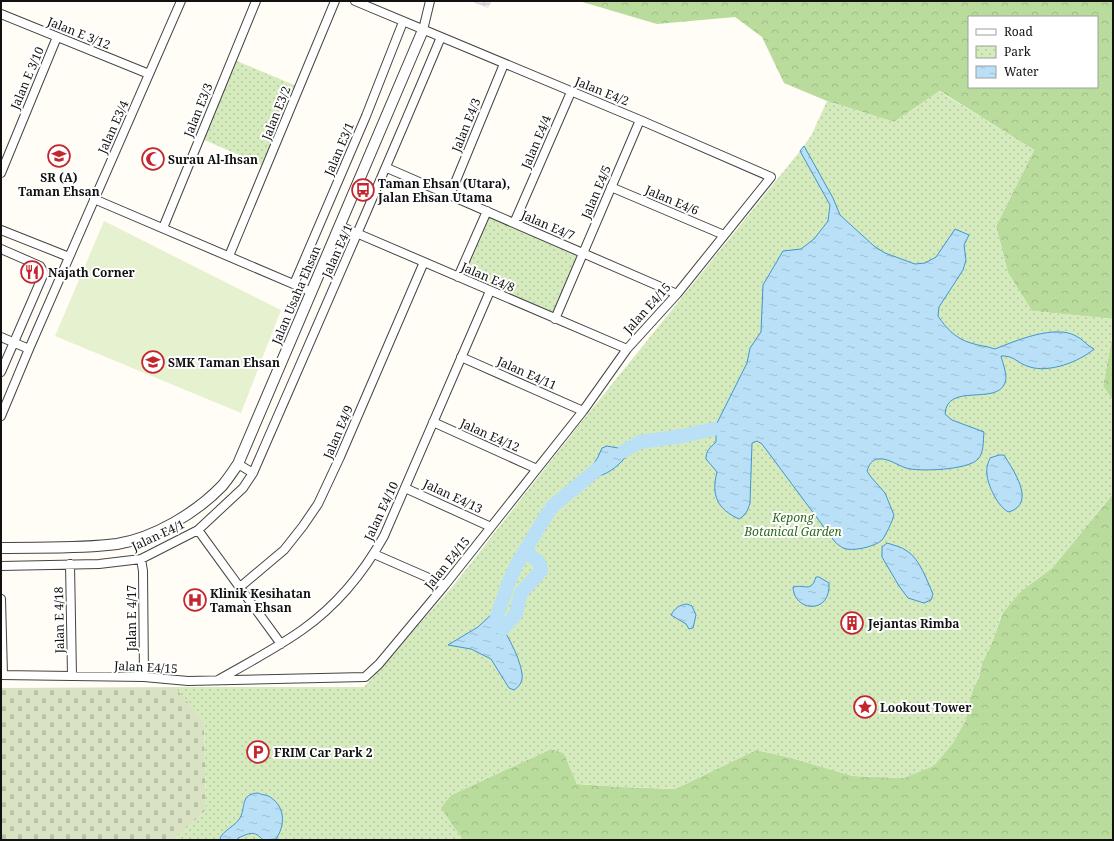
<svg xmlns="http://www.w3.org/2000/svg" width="1114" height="841" font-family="'Noto Serif',serif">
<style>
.industrial{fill:url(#industrial-grid)}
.forest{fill:url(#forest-crowns);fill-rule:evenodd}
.cemetery{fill:url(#cemetery-stones)}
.park{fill:url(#park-dots)}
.pitch{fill:#e6f2cf}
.water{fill:url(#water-ripples);stroke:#3f96cf}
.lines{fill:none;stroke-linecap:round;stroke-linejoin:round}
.river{stroke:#b9e0f7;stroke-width:14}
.minor-casing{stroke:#444;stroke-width:10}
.tertiary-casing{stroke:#444;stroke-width:12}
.minor{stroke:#fff;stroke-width:8}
.tertiary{stroke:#fff;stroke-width:10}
.labels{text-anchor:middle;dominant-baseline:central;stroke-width:4;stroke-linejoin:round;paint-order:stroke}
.street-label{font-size:12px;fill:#111;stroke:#fff}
.poi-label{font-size:12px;font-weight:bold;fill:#111;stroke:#fff;text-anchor:start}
.park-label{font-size:12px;font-style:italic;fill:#2f6b1f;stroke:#fff}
</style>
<defs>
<pattern id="industrial-grid" width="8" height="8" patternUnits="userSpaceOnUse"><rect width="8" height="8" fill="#eee6ef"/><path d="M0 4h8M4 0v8" fill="none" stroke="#cbc4cc"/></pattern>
<pattern id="forest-crowns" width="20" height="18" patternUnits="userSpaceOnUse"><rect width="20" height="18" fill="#b9dc9c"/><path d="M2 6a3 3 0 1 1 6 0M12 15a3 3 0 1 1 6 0" fill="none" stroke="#9ebc85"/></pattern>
<pattern id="cemetery-stones" width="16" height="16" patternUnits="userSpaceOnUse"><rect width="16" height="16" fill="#d9e3c4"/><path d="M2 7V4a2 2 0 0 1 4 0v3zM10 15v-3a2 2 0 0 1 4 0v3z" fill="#b9c2a7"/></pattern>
<pattern id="park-dots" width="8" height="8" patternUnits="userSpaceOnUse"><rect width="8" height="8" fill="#d5ebbd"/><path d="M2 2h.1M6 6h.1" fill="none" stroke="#b6c8a1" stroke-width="1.8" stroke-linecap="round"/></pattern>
<pattern id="water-ripples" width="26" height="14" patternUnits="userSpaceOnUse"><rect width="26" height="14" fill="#b9e0f7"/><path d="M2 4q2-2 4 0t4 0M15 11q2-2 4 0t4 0" fill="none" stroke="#9ebfd3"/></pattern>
</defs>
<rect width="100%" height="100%" fill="#fffdf5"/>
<path class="industrial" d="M470 1H492L488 8Z"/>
<path class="forest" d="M579 1H1113V319L1032 311 1008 273 996 226 1034 150 940 91 894 122 827 101 784 83 762 37 735 17 657 24ZM969 17H1097V87H969Z
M1113 332V401L1103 386Z
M1113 494V840H463L440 808 451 795 551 749 564 753 577 784 622 787 675 789 756 750 792 758 853 776 904 778 966 720 968 706 973 689 979 677 982 663 991 645 1003 612 1021 591 1052 568Z"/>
<path class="cemetery" d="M175 687 204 721 206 810 174 840H1V688Z"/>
<path class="park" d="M232 59 299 87 266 167 200 138Z
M939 91 1034 150 996 226 1008 273 1032 311 1113 319V332L1103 386 1113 401V494L1052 568 1020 592 1002 614 991 645 982 663 979 677 973 689 968 706 966 720 953 743 934 766 904 778 853 776 792 758 756 750 675 789 622 787 577 784 564 753 551 749 451 795 441 808 463 840H174L206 810 204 722 175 687H364L453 586 575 430 800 151 811 136 827 101 894 122Z
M487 211 583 253 555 319 458 277Z"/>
<path class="pitch" d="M104 221 281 310 241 413 55 336Z"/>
<path class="water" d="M804 146 833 198 840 215 874 246 885 253 915 264 925 263 936 257 955 229 969 235 964 245 966 260 963 270 939 307 938 316C946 328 956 339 971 343 979 346 987 346 995 349 1015 341 1055 324 1076 336 1083 339 1087 346 1094 349 1079 362 1049 373 1030 367 1018 364 1014 355 1001 356 1003 364 1008 376 1005 383 996 406 947 382 945 414L952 420 984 432C983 441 984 453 978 459 969 470 919 472 906 468 897 465 888 458 879 459 872 459 869 465 867 471L871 477 885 493 894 515C892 522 886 535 882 540 875 547 851 552 843 548 840 546 837 544 835 542L762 444 757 441 752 443 750 503C748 510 746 515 739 519 717 509 711 495 717 472L706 459C706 450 710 448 716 442V436L714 429 747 363 750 348 761 332 763 285 783 251 801 249 814 239 828 221 830 205 800 151Z
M640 442C629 451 622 464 610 471 603 476 593 477 585 479L587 474 598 457 602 448 607 446 618 448Z
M999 455H1004C1013 470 1037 503 1009 512 999 509 987 484 987 474 986 468 988 463 990 458Z
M887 543C893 545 902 547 907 551 920 559 927 581 933 594L931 600 924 603 908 598 899 586 882 557V547Z
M816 577H819L829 583C831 615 794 612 793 587 805 584 811 593 816 577Z
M687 604 692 606 696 615 693 628 689 629 686 624 671 615C675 608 679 605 687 604Z
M494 612C503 629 520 655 522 674 523 681 520 686 514 690L509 688 491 659 471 649 448 645 478 627Z
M258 793C262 795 268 795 270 797 286 807 285 826 276 839L263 840C254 830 250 833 238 838V840H221L220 838C225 829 234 827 240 818 246 807 240 794 258 793Z"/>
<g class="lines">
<path class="river" d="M624 451 640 442 683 436 714 429
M497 616 508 584 517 564 544 519 553 506 600 467
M503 629 516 614 519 600 521 593 541 571 539 562 525 551"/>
<g class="minor-casing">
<path id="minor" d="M1 14 149 74
M423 30 430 1
M387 168 677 294
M1 173 57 37
M611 187 724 235
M450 195 504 64
M94 199 312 292
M514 223 571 92
M340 226 627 349
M163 228 256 1
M1 230 69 257
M1 249 40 266 44 273 1 372
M229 256 335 1
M458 277 487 211
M294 284 366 116 403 22
M555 319 640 120
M1 337 29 349
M461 357 583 411
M1 416 29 349 181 1
M433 422 537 469
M238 464 253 473
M405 488 491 527
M198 530 281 644
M374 554 445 585
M141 559 143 571 144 677
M70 564 72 676
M1 566 99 564 141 559 198 530 243 488 253 473C316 328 380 183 441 37
M240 587 284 550 303 526 318 504 340 457 424 262
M1 599 3 675
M1 675 144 677 188 681 365 677 379 664 445 585 583 411 627 349 677 294 771 177 640 120 355 1
M218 680C246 664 275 649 302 630 336 606 364 572 384 536L490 291"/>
</g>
<g class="tertiary-casing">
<path id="tertiary" d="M1 548C39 547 79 549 117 544 154 538 196 513 222 486 228 479 233 471 238 464L423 30"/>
</g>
<use href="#minor" class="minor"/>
<use href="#tertiary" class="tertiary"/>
</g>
<defs>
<g id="school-ring" transform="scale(1.15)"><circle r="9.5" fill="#fff" stroke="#c4262e" stroke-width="1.5"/><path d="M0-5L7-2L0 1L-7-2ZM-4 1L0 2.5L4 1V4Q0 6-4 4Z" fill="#c4262e"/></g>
<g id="mosque-ring" transform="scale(1.15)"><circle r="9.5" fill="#fff" stroke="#c4262e" stroke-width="1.5"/><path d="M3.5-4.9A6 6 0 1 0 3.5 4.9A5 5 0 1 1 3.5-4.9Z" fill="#c4262e"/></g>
<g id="bus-ring" transform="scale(1.15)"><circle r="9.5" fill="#fff" stroke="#c4262e" stroke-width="1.5"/><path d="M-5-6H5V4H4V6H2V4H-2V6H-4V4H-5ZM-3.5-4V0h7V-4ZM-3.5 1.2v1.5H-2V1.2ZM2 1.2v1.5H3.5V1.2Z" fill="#c4262e"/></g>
<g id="restaurant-ring" transform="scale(1.15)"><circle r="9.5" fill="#fff" stroke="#c4262e" stroke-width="1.5"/><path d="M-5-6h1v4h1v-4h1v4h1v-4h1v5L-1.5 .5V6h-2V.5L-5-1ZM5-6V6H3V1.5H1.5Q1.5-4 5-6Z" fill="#c4262e"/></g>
<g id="hospital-ring" transform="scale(1.15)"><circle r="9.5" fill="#fff" stroke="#c4262e" stroke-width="1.5"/><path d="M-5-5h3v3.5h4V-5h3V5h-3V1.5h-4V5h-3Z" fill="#c4262e"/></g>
<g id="building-ring" transform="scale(1.15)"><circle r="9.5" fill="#fff" stroke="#c4262e" stroke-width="1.5"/><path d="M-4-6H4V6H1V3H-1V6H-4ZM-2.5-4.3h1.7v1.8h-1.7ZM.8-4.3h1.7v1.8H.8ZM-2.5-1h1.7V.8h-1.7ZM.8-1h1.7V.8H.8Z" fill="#c4262e"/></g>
<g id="sight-ring" transform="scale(1.15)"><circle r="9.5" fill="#fff" stroke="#c4262e" stroke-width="1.5"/><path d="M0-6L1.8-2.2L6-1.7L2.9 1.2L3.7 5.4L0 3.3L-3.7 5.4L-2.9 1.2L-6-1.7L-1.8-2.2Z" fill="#c4262e"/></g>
<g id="parking-ring" transform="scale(1.15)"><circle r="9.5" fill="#fff" stroke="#c4262e" stroke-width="1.5"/><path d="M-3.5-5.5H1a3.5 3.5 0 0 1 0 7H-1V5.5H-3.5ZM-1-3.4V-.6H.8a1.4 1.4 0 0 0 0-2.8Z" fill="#c4262e"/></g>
</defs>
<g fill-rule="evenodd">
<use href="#school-ring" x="59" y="156"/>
<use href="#mosque-ring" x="153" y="159"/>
<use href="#bus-ring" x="363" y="190"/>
<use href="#restaurant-ring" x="32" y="272"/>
<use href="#school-ring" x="153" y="362"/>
<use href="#hospital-ring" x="195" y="600"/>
<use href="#building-ring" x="852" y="623"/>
<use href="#sight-ring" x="865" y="707"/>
<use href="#parking-ring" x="258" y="752"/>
</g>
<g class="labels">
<g class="street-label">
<text transform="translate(79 33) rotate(22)">Jalan E 3/12</text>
<text transform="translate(27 78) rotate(-67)">Jalan E 3/10</text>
<text transform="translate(602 91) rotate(22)">Jalan E4/2</text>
<text transform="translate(198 110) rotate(-68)">Jalan E3/3</text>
<text transform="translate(276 113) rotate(-68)">Jalan E3/2</text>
<text transform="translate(466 125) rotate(-68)">Jalan E4/3</text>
<text transform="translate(113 127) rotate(-66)">Jalan E3/4</text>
<text transform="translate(536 142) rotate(-67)">Jalan E4/4</text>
<text transform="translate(339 149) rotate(-67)">Jalan E3/1</text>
<text transform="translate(596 192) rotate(-67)">Jalan E4/5</text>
<text transform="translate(672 200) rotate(23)">Jalan E4/6</text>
<text transform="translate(548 225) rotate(23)">Jalan E4/7</text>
<text transform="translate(337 251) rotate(-66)">Jalan E4/1</text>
<text transform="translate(488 277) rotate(23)">Jalan E4/8</text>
<text transform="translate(296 295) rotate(-67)">Jalan Usaha Ehsan</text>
<text transform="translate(647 308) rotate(-48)">Jalan E4/15</text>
<text transform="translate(527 373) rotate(24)">Jalan E4/11</text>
<text transform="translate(338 432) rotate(-67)">Jalan E4/9</text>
<text transform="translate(490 435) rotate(24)">Jalan E4/12</text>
<text transform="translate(453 496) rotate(25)">Jalan E4/13</text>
<text transform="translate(381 511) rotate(-65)">Jalan E4/10</text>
<text transform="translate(158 535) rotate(-25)">Jalan E4/1</text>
<text transform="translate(447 563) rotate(-51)">Jalan E4/15</text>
<text transform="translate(131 618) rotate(-90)">Jalan E 4/17</text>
<text transform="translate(59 620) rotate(-91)">Jalan E 4/18</text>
<text transform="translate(146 667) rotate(3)">Jalan E4/15</text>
</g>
<g class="poi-label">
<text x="168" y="159">Surau Al-Ihsan</text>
<text x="59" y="177" text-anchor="middle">SR (A)<tspan x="59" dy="14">Taman Ehsan</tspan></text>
<text x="378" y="183">Taman Ehsan (Utara),<tspan x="378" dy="14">Jalan Ehsan Utama</tspan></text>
<text x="48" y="272">Najath Corner</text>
<text x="168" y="362">SMK Taman Ehsan</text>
<text x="210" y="593">Klinik Kesihatan<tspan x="210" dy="14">Taman Ehsan</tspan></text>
<text x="868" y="623">Jejantas Rimba</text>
<text x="880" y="707">Lookout Tower</text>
<text x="274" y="752">FRIM Car Park 2</text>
</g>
<g class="park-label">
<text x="793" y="517">Kepong<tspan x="793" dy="14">Botanical Garden</tspan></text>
</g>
</g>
<rect width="1114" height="841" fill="none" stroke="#111111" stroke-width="4"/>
<rect x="968" y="16" width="130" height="72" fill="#ffffff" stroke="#a0a0a0"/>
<rect x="976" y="29" width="20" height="6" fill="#ffffff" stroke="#a0a0a0"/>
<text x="1004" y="36" font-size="12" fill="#111111">Road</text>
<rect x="976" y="46" width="20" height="12" fill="url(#park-dots)" stroke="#a0a0a0"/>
<text x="1004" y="56" font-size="12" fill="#111111">Park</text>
<rect x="976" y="66" width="20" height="12" fill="url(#water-ripples)" stroke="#a0a0a0"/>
<text x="1004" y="76" font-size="12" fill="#111111">Water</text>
</svg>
